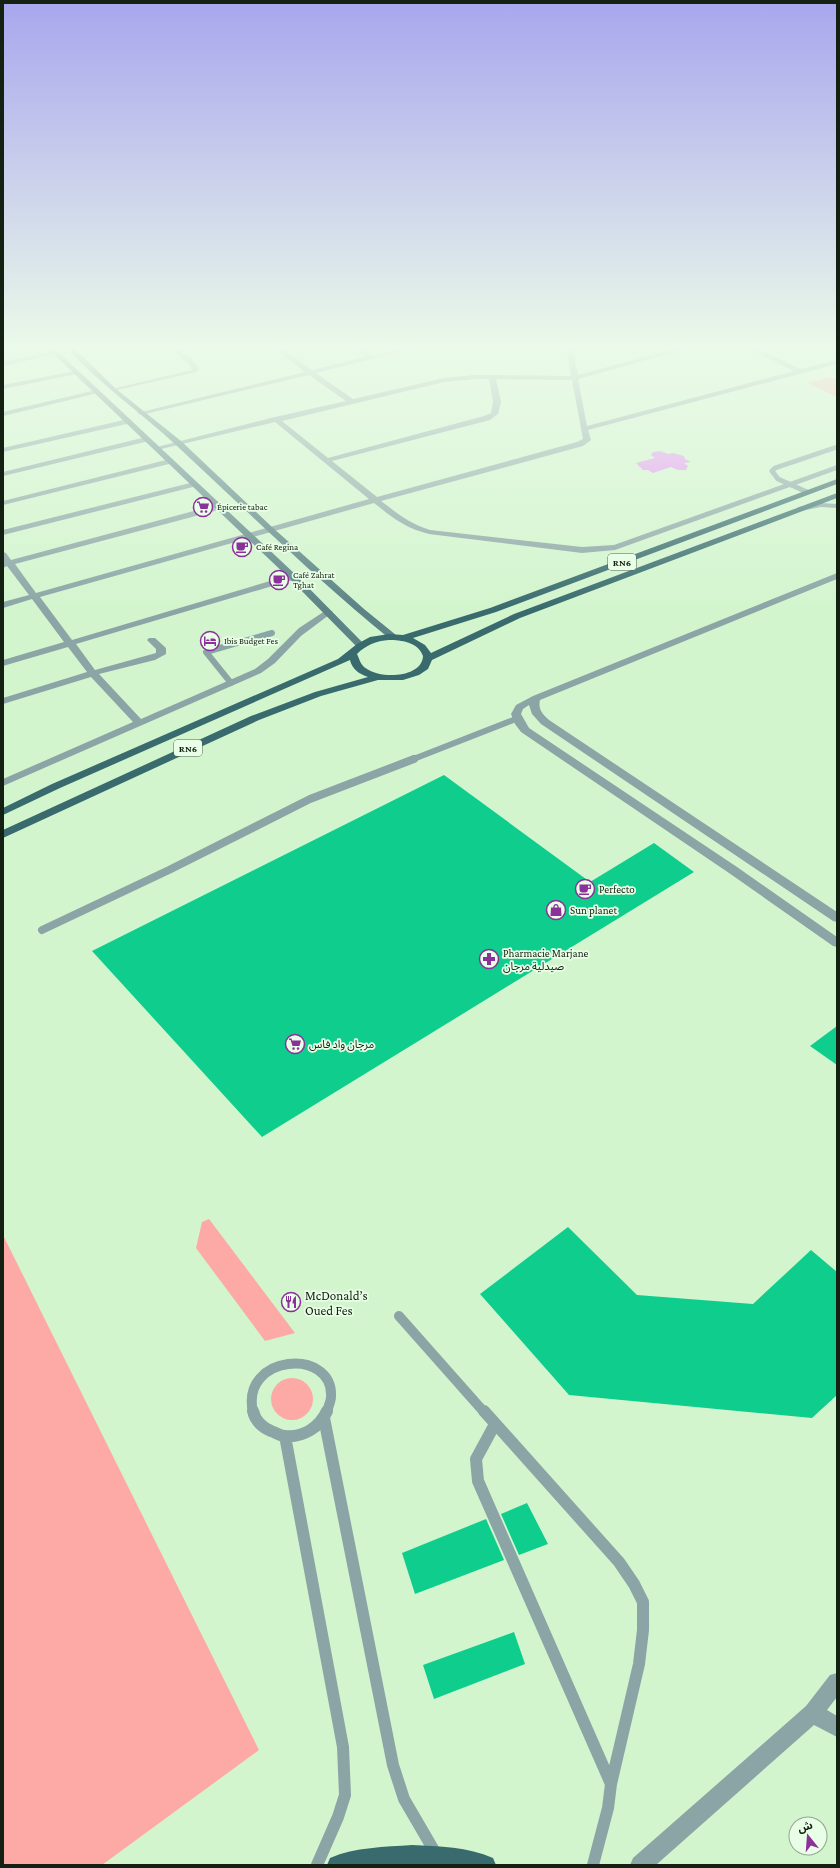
<svg xmlns="http://www.w3.org/2000/svg" width="840" height="1868" font-family="'Crimson Pro','Noto Sans Arabic',serif">
<style>
.green{fill:#fda9a6}
.water{fill:#e892f6}
.building{fill:#0fce8d}
.lines{fill:none;stroke-linecap:round;stroke-linejoin:round}
.lane-far4{stroke:#8ba5a6;stroke-width:5}
.lane-far3{stroke:#8ba5a6;stroke-width:6}
.lane-far2{stroke:#8ba5a6;stroke-width:8}
.lane-far1{stroke:#8ba5a6;stroke-width:10}
.lane{stroke:#8ba5a6;stroke-width:12}
.street{fill:#8ba5a6;fill-rule:evenodd}
.secondary{fill:#5c8386;fill-rule:evenodd}
.primary{fill:#396b6e;fill-rule:evenodd}
.labels{text-anchor:middle;dominant-baseline:central;stroke-width:3.5;stroke-linejoin:round;paint-order:stroke}
.far-poi-label{font-size:9px;fill:#142012;stroke:#e9fee6;text-anchor:start}
.shield{fill:#e9fee6;stroke:#546352;stroke-width:1}
.shield-label{font-size:10px;font-weight:bold;fill:#142012}
.poi-label{font-size:11px;fill:#142012;stroke:#e9fee6;text-anchor:start}
.near-poi-label{font-size:13px;fill:#142012;stroke:#e9fee6;text-anchor:start}
</style>
<rect width="100%" height="100%" fill="#d3f5ce"/>
<path class="green" d="M830 377 837 380V397L807 383Z
M209 1219 295 1333 265 1341 196 1248 202 1222Z
M3 1235 259 1750 102 1865H3Z
M271 1399a21 21 0 1 1 42 0a21 21 0 1 1-42 0Z"/>
<path class="water" d="M660 451 668 454 673 453 684 456 685 459 691 462 684 463 688 466 686 470H678L671 467 653 473 648 470H643L636 463 655 458 651 455 653 452Z"/>
<path class="building" d="M444 775 590 882 654 843 694 872 262 1137 92 951Z
M837 1026V1065L810 1046Z
M568 1227 637 1295 753 1304 811 1250 837 1272V1395L812 1418 569 1395 480 1294Z
M527 1503 548 1544 519 1555 501 1514Z
M486 1519 504 1560 415 1594 402 1553Z
M514 1632 525 1664 434 1699 423 1665Z"/>
<g class="lines">
<path class="lane-far4" d="M807 492 778 479 772 471 775 468 837 447"/>
<path class="lane-far3" d="M231 683 206 652 272 633
M411 760 516 719"/>
<path class="lane-far2" d="M42 930 169 870 310 799 414 759"/>
<path class="lane-far1" d="M399 1316 484 1412
M253 1412C240 1354 334 1347 331 1397 331 1401 328 1407 327 1412"/>
<path class="lane" d="M253 1411C255 1420 262 1427 271 1431 275 1432 280 1436 285 1436 303 1438 320 1427 327 1411
M484 1411 619 1562 634 1584 643 1602V1630L639 1664 611 1784 608 1808 593 1865
M324 1418 393 1765 404 1799 436 1854
M495 1424 476 1459 478 1481 611 1784
M285 1436 343 1747 345 1795 338 1817 317 1865"/>
<path class="street" d="M169 347C181 347 193 359 199 369L197 372 112 391V389L192 370 190 365Z
M272 347H280L312 370 365 357 352 347H360L372 356 406 347H419L316 373 353 399 444 378 475 375 571 376 566 347H572L578 375 682 347H694L578 379 587 426 794 371 745 347H754L801 369 837 360V364L588 430 591 440 583 446 381 501C397 513 410 524 430 530L582 547 614 545 837 465V470L615 550 582 553 429 534C405 528 393 518 374 503L40 597 72 640 290 575H296V579L76 644 95 670 156 653V649L147 640 149 638H155L166 648V654L155 660 99 674 141 719 255 669 268 659 299 628 328 609 333 612 301 636 275 663 261 673 3 786V779L133 722 91 677 3 704V698L87 672 68 647 3 666V660L64 642 32 599 3 608V602L29 595 7 566 3 568V552L6 553 11 560 216 505H219L223 507 222 509 15 564 36 593 369 499 275 422 157 450 153 448 275 417 346 401 309 375 141 415 137 413 305 372ZM475 379H489L493 402 491 413 484 416 328 458 282 421 444 382ZM496 379 572 380 583 439 577 442 377 497 332 461 490 420 498 414 501 402Z
M54 351 57 353 56 354 3 366V362Z
M75 371 78 373 77 374 3 389V385Z
M96 390 99 392 98 393 3 416V412Z
M128 419H131V423L3 452V448Z
M146 437 150 439 149 441 3 476V472Z
M170 459H173V463L3 505V501Z
M194 482H197V486L3 535V530Z
M821 503 837 504V508L821 507 801 511 797 509 798 507Z
M837 573V579L540 700C538 709 542 714 549 720L837 912V922L833 921 541 724 532 714 529 705 523 709 521 714 529 728 737 867 837 937V947L833 946 729 873 521 732 515 724 511 714 516 705 533 696Z
M837 1673V1697L827 1710 837 1716V1737L814 1725 656 1865H630L633 1858 806 1706 830 1675Z"/>
<path class="secondary" d="M46 347H53L296 575 363 643 365 645 363 647H357L290 579Z
M66 347H73L116 389 181 441 272 527 364 609 396 635 398 637 396 639H390C315 578 247 511 177 446 141 412 99 384 66 347Z"/>
<path class="primary" d="M837 479V484L496 612 413 638 425 645 431 653 514 614 837 493V498L520 618 432 660 428 669 419 675 403 680H378L321 696 259 720 3 838V830L251 716 315 692 368 677C359 674 352 669 350 660L60 788 3 815V808L52 784 338 659 357 644 370 637 389 634 403 635 490 608ZM389 640C401 640 418 642 423 656 422 678 381 679 367 669 360 665 360 660 357 654 366 645 376 641 389 640Z
M412 1845C439 1846 468 1847 493 1858L496 1865H327L330 1858C355 1847 385 1847 412 1845Z"/>
</g>
<linearGradient id="sky" x2="0" y2="1"><stop stop-color="#a8a6ee"/><stop offset="0.57" stop-color="#ebfae9"/><stop offset="1" stop-color="#ebfae9" stop-opacity="0"/></linearGradient>
<rect width="840" height="609" fill="url(#sky)"/>
<defs>
<g id="supermarket-ring" transform="scale(1)"><circle r="9.5" fill="#e9fee6" stroke="#8c309b" stroke-width="1.5"/><path d="M-6-5.5h2.5l.6 2H6L4.5 2H-2.5L-4.4-4H-6ZM-1.5 3.2a1.3 1.3 0 1 0 .1 0ZM3 3.2a1.3 1.3 0 1 0 .1 0Z" fill="#8c309b"/></g>
<g id="cafe-ring" transform="scale(1)"><circle r="9.5" fill="#e9fee6" stroke="#8c309b" stroke-width="1.5"/><path d="M-5.5-4.5H6V0H3Q3 3.5 0 3.5H-2.5Q-5.5 3.5-5.5 0ZM3-3.2v2h1.7v-2ZM-6 4.5H4V6H-6Z" fill="#8c309b"/></g>
<g id="hotel-ring" transform="scale(1)"><circle r="9.5" fill="#e9fee6" stroke="#8c309b" stroke-width="1.5"/><path d="M-6-4.5h1.5V1H6V5H4.5V3h-9V5H-6ZM-4 0a1.8 1.8 0 1 1 3.6 0ZM.5 0V-2.5h3Q6-2.5 6 0Z" fill="#8c309b"/></g>
<g id="shop-ring" transform="scale(1)"><circle r="9.5" fill="#e9fee6" stroke="#8c309b" stroke-width="1.5"/><path d="M-5-2.5h2.3a2.7 3.5 0 0 1 5.4 0H5L5.5 6h-11ZM-1.5-2.5h3a1.5 2.3 0 0 0-3 0Z" fill="#8c309b"/></g>
<g id="pharmacy-ring" transform="scale(1)"><circle r="9.5" fill="#e9fee6" stroke="#8c309b" stroke-width="1.5"/><path d="M-2-6h4v4h4v4h-4v4h-4v-4h-4v-4h4Z" fill="#8c309b"/></g>
<g id="restaurant-ring" transform="scale(1)"><circle r="9.5" fill="#e9fee6" stroke="#8c309b" stroke-width="1.5"/><path d="M-5-6h1v4h1v-4h1v4h1v-4h1v5L-1.5 .5V6h-2V.5L-5-1ZM5-6V6H3V1.5H1.5Q1.5-4 5-6Z" fill="#8c309b"/></g>
</defs>
<g fill-rule="evenodd">
<use href="#supermarket-ring" x="203" y="507"/>
<use href="#cafe-ring" x="242" y="547"/>
<use href="#cafe-ring" x="279" y="580"/>
<use href="#hotel-ring" x="210" y="641"/>
<use href="#cafe-ring" x="585" y="889"/>
<use href="#shop-ring" x="556" y="910"/>
<use href="#pharmacy-ring" x="489" y="959"/>
<use href="#supermarket-ring" x="295" y="1044"/>
<use href="#restaurant-ring" x="291" y="1302"/>
</g>
<g class="labels">
<g class="far-poi-label">
<text x="217" y="507">Épicerie tabac</text>
<text x="256" y="547">Café Regina</text>
<text x="293" y="575">Café Zahrat<tspan x="293" dy="10">Tghat</tspan></text>
<text x="224" y="641">Ibis Budget Fes</text>
</g>
<g class="shield">
<rect x="608" y="554" width="28" height="16" rx="3"/>
<rect x="174" y="740" width="28" height="16" rx="3"/>
</g>
<g class="shield-label">
<text x="622" y="562">RN6</text>
<text x="188" y="748">RN6</text>
</g>
<g class="poi-label">
<text x="599" y="889">Perfecto</text>
<text x="570" y="910">Sun planet</text>
<text x="503" y="953">Pharmacie Marjane<tspan x="503" dy="13">صيدلية مرجان</tspan></text>
<text x="309" y="1044">مرجان واد فاس</text>
</g>
<g class="near-poi-label">
<text x="305" y="1295">McDonald’s<tspan x="305" dy="15">Oued Fes</tspan></text>
</g>
</g>
<rect width="840" height="1868" fill="none" stroke="#142012" stroke-width="8"/>
<g transform="translate(808 1836) rotate(343)"><circle r="19" fill="#e9fee6" stroke="#94a591"/>
<path d="M0-3L7 15L0 10L-7 15Z" fill="#8c309b"/>
<text y="-6" font-size="11" font-weight="bold" text-anchor="middle" fill="#142012">ش</text>
</g>
</svg>
